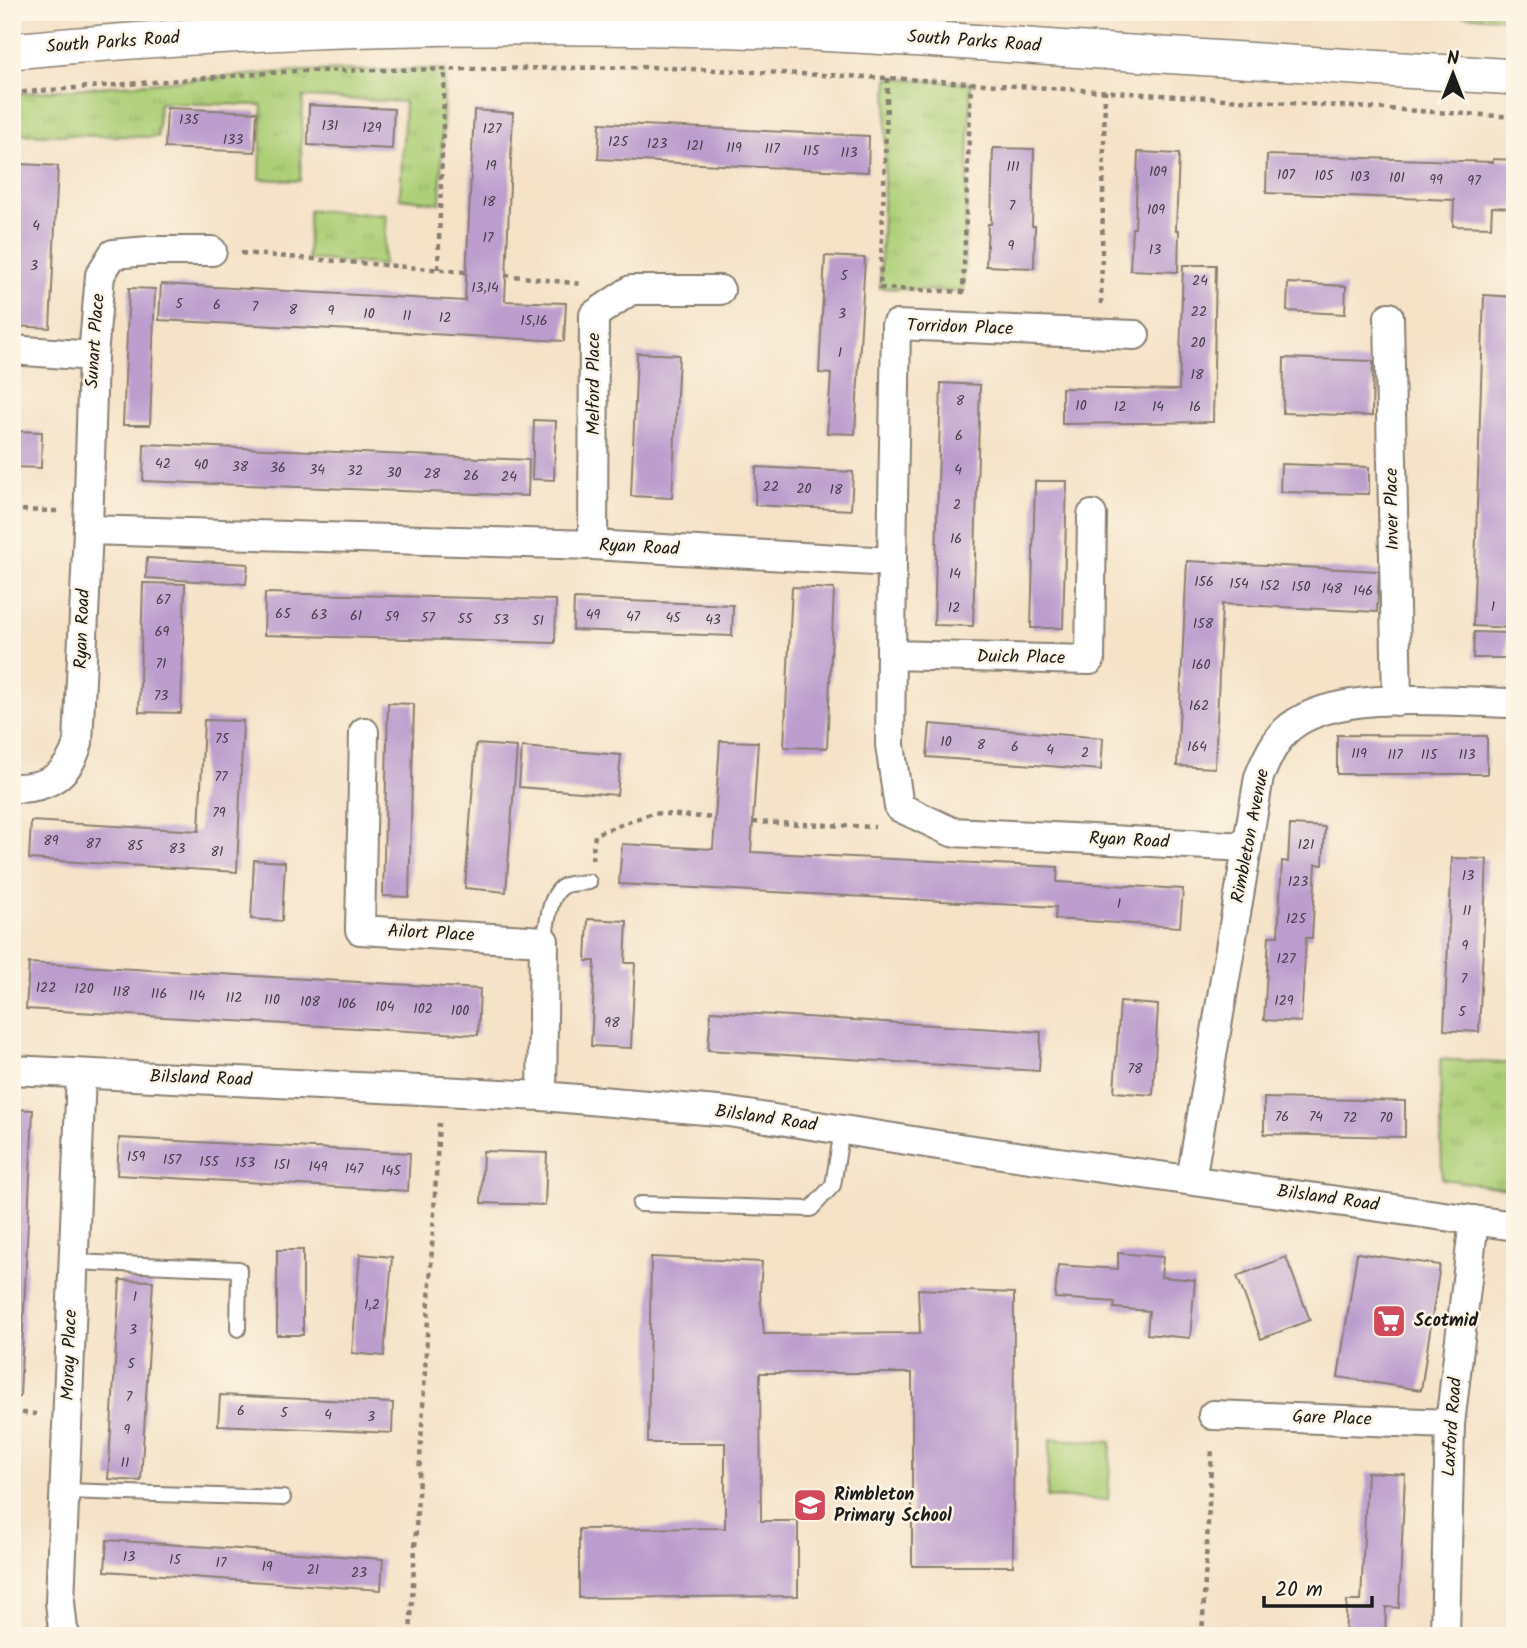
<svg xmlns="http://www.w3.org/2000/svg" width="1527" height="1648" font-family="Kalam,sans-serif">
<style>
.grass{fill:url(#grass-tufts);stroke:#65764a;stroke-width:2}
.garden{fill:#aecf78;stroke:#65764a;stroke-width:2}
.building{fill:#bc9dce}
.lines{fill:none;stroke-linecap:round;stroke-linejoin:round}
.service-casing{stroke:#887f72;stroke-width:18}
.minor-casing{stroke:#887f72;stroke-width:32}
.tertiary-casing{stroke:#887f72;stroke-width:38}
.path{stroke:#887f72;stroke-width:4.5;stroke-dasharray:5 5;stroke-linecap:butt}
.service{stroke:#fff;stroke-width:14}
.minor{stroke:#fff;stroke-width:28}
.tertiary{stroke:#fff;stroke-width:35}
.labels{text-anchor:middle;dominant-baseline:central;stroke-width:5;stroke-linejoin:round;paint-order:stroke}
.number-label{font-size:14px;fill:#443c48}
.street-label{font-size:18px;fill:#1c1c1c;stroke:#fcf5e5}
.poi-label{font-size:18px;font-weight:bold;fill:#1c1c1c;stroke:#fcf5e5;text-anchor:start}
</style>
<defs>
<pattern id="grass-tufts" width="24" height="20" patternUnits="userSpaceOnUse" patternTransform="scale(1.75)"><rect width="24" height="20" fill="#aecf78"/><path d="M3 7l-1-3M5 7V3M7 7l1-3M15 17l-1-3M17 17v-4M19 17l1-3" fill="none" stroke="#95b167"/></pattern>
</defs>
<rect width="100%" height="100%" fill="#fcf5e5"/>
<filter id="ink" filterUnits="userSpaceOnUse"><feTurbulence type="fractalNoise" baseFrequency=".0143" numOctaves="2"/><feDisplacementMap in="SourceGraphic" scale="14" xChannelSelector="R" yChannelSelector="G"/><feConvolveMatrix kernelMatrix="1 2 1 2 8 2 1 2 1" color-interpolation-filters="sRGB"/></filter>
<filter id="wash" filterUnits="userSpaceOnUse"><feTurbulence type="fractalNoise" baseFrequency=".00686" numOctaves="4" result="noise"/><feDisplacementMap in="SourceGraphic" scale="28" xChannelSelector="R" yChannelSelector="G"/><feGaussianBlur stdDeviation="1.57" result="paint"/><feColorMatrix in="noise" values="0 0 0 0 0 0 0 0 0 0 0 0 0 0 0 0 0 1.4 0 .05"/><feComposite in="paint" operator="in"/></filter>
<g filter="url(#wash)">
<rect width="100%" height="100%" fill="#f5e2c7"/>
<path class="grass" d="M1452 12H1515V19L1451 15Z
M445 69 440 203 400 198 405 102 303 97 300 181 260 179 262 105 159 103 158 137 12 134V94L296 71Z
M888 78 971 83 963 292 880 288Z
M309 210 387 215 383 265 308 259Z
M1440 1059 1515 1064V1190L1442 1179Z"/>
<path class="garden" d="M1050 1439 1111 1442 1108 1500 1047 1497Z"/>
<g id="blocks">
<path class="building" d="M309 105 394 109 392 149 308 145Z
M167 108 257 112 255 152 165 148Z
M474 110 513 113 505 301 566 303 564 341 159 320 161 284 465 301Z
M600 123 869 136 868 172 598 159Z
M993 148 1034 149 1032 226H1035L1034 268 986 266 988 224H991Z
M1138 152 1179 154 1176 230H1179L1178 272 1130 270 1132 228H1135Z
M1267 155 1493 162V159L1515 160V208L1492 207 1491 227 1453 226 1454 200 1266 193Z
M21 164 58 166 50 328 12 326Z
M825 256 865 258 855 434 827 433 831 374 819 373Z
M1183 265H1216L1213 422 1062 424V388L1179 390Z
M1288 283 1346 286 1345 314 1287 311Z
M129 288 155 289 150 425H123Z
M1484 295 1515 297V540L1511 628 1473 626Z
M637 353 679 355 672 498 631 496Z
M1284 358 1373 361 1372 416 1283 413Z
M941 383 980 385 973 626 934 625Z
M534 420 556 421 554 480 532 479Z
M12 431 42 432 41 468 12 467Z
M144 444 529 460 528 496 143 481Z
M1281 464 1369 467V494L1280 492Z
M756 467 853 472 851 510 755 505Z
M1035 481H1067L1063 628H1031Z
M147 558 248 564 246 584 146 578Z
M1187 561 1379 571 1377 612 1222 604 1215 768 1177 766Z
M143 583 185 584 181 713 139 712Z
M792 587 834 589 827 748 784 747Z
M265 593 556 600 555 643 264 635Z
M574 599 733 605 732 636 573 630Z
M1474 632 1507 633V658H1473Z
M388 703 414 704 409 897 383 896Z
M204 720 243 721 237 872 29 859 31 821 199 831Z
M930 724 1103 738 1101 770 927 757Z
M1337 735 1487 736V774H1337Z
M720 741 758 742 751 852 1058 867 1057 882 1183 889 1180 927 1055 919 1056 907 619 884 622 844 713 849Z
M476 744 517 747 506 892 465 888Z
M522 747 621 755 617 795 519 787Z
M1290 825 1325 827 1323 865 1316 864 1312 938H1306L1301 1022 1264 1020 1269 936H1278L1282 861 1288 862Z
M1452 858 1487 859 1479 1032 1444 1030Z
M254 860 285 862 282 921 251 919Z
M588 919 627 921 625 963H635L631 1048 591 1046 595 961H586Z
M29 963 480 989 478 1035 26 1009Z
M1120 1002 1158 1005 1153 1095 1114 1092Z
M711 1011 1041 1032 1039 1071 708 1050Z
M1264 1098 1405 1101V1137L1264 1134Z
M12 1109 33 1110 20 1397H12Z
M119 1138 410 1153 408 1191 117 1175Z
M483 1151 547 1153 545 1205 481 1203Z
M277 1250H303V1335H277Z
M1118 1253 1163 1257 1161 1277 1195 1280 1190 1338 1147 1334 1149 1311 1114 1308 1115 1302 1055 1298 1058 1265 1118 1269Z
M1357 1253 1440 1265 1421 1390 1338 1377Z
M360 1254 392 1257 384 1356 352 1353Z
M651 1257 762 1262 760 1293 764 1334 920 1333 918 1289 1014 1293 1013 1566H912V1373H760L761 1521H798V1596L579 1598V1529L725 1528V1443H648Z
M1286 1257 1310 1320 1261 1339 1237 1276Z
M120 1280 153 1281 141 1481 108 1479Z
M220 1395 393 1403 392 1433 218 1425Z
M1367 1472 1405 1474 1399 1608 1386 1607 1385 1636H1345L1347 1601H1361Z
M107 1540 383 1559 381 1590 105 1571Z"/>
</g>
</g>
<g filter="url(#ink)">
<use href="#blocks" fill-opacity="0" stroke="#887f72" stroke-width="2"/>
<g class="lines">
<g class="service-casing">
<path id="service" d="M544 941C548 925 548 892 566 885 573 883 582 883 589 882
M640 1204 811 1209 833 1185 842 1130
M74 1262 239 1269 238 1329
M65 1491 283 1498"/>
</g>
<g class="minor-casing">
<path id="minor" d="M1389 317 1397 701
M12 350 93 356
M88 530 93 356 100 275 113 254 149 251H212
M593 545 594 315 631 290H720
M892 562 896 325 1135 335
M891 655 1090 660 1092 515
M364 732 360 930 544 941 542 1096
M12 788C46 789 68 777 78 743L88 530 593 545 892 562 890 745 899 807 952 832 1247 847
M12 1070 542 1096 729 1112 938 1145 1515 1226
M1191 1180 1259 777C1266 760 1275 739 1290 727 1338 688 1454 702 1515 703
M1213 1415 1450 1424
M66 1636 63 1630 60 1602 81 1074
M1445 1636 1450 1424 1474 1220"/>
</g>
<g class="tertiary-casing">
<path id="tertiary" d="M12 51C263 27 516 22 768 31 888 35 1009 45 1130 53 1258 61 1386 69 1515 77"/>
</g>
<path class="path" d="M888 78 880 288 963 292 971 83
M12 93 296 71 650 67 888 78 1515 117
M241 253 467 272
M438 269 445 69
M505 275 581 284
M1101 304 1105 91
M12 510 57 511
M753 822 875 827
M592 860 595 834 653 813 715 818
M12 1412 36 1414
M410 1636 439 1123
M1202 1636 1212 1448"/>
<use href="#service" class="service"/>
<use href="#minor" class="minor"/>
<use href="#tertiary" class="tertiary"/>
</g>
</g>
<defs>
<g id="supermarket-square" transform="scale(1.75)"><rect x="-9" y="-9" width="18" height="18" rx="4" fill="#d1495b" stroke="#fcf5e5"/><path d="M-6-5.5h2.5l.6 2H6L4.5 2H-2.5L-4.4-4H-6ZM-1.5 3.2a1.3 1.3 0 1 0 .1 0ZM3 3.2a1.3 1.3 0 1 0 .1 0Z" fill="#fff"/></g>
<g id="school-square" transform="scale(1.75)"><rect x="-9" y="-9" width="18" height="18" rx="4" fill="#d1495b" stroke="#fcf5e5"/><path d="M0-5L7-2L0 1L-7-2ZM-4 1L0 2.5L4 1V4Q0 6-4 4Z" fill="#fff"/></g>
</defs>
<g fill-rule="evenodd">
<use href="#supermarket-square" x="1389" y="1321"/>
<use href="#school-square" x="810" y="1505"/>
</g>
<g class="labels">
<g class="number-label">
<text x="189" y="120">135</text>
<text x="330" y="126">131</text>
<text x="372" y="128">129</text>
<text x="492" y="129">127</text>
<text x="233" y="140">133</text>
<text x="618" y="142">125</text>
<text x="657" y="144">123</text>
<text x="695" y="146">121</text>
<text x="734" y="148">119</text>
<text x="772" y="149">117</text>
<text x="811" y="151">115</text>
<text x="849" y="153">113</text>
<text x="491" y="166">19</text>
<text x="1013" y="167">111</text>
<text x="1158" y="172">109</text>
<text x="1286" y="175">107</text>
<text x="1324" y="176">105</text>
<text x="1360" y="177">103</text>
<text x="1397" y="178">101</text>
<text x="1436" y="180">99</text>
<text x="1474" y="181">97</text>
<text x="489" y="202">18</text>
<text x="1012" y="206">7</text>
<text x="1156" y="210">109</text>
<text x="36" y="226">4</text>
<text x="488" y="238">17</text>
<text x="1011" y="246">9</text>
<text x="1155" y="250">13</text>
<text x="34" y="266">3</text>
<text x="844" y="276">5</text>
<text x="1200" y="281">24</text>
<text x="485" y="288">13,14</text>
<text x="179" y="304">5</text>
<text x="217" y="305">6</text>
<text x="255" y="307">7</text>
<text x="293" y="310">8</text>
<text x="331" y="311">9</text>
<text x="1199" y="312">22</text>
<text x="369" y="314">10</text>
<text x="842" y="314">3</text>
<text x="407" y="316">11</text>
<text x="445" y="318">12</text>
<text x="534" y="321">15,16</text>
<text x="1198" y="343">20</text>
<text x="840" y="353">1</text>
<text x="1197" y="375">18</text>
<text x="960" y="401">8</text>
<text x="1081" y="406">10</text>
<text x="1120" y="407">12</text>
<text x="1158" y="407">14</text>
<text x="1195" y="407">16</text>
<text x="959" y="436">6</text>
<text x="163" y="464">42</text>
<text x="201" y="465">40</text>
<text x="240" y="467">38</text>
<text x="278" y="468">36</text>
<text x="317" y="470">34</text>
<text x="958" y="470">4</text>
<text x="355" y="471">32</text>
<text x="394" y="473">30</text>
<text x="432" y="474">28</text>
<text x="471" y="476">26</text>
<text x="509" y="477">24</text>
<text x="771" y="487">22</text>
<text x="804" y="489">20</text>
<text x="836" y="490">18</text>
<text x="957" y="505">2</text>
<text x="956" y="539">16</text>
<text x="955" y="574">14</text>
<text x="1204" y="582">156</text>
<text x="1239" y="584">154</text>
<text x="1270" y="586">152</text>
<text x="1301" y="587">150</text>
<text x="1332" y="589">148</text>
<text x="1363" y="591">146</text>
<text x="163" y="600">67</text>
<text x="1493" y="607">1</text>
<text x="954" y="608">12</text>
<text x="283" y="614">65</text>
<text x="319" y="615">63</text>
<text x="593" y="615">49</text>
<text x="356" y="616">61</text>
<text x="392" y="617">59</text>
<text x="633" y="617">47</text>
<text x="428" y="618">57</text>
<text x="673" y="618">45</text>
<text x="465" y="619">55</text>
<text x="501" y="620">53</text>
<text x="713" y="620">43</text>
<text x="538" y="621">51</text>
<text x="1203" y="624">158</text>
<text x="162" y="632">69</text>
<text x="161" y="664">71</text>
<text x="1201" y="665">160</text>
<text x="161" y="696">73</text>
<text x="1199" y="706">162</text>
<text x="222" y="739">75</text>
<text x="946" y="742">10</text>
<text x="981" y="745">8</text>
<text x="1015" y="747">6</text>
<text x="1197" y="747">164</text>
<text x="1050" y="750">4</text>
<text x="1085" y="753">2</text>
<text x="1359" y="754">119</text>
<text x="1395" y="755">117</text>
<text x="1429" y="755">115</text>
<text x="1467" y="755">113</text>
<text x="221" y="777">77</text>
<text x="219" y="813">79</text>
<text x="51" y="841">89</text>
<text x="93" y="844">87</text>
<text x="1306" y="845">121</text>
<text x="135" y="846">85</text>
<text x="177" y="849">83</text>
<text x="217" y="852">81</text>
<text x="1468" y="876">13</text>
<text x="1298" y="882">123</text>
<text x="1119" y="904">1</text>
<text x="1467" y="911">11</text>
<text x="1296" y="919">125</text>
<text x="1465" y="946">9</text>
<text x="1286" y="959">127</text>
<text x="1464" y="979">7</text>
<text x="46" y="988">122</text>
<text x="84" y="989">120</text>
<text x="121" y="992">118</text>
<text x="159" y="994">116</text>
<text x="197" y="996">114</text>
<text x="234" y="998">112</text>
<text x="272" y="1000">110</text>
<text x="1284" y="1001">129</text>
<text x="310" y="1002">108</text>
<text x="347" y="1004">106</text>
<text x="385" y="1007">104</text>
<text x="423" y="1009">102</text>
<text x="460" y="1011">100</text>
<text x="1462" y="1012">5</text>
<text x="612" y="1023">98</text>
<text x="1135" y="1069">78</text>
<text x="1282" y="1117">76</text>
<text x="1316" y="1117">74</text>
<text x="1350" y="1118">72</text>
<text x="1386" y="1118">70</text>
<text x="136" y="1157">159</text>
<text x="172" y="1160">157</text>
<text x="209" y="1162">155</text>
<text x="245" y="1163">153</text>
<text x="282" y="1165">151</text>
<text x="318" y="1167">149</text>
<text x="354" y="1169">147</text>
<text x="391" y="1171">145</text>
<text x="135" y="1297">1</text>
<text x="372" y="1305">1,2</text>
<text x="133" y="1330">3</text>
<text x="131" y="1364">5</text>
<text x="129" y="1397">7</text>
<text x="241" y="1411">6</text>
<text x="284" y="1413">5</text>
<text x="328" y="1415">4</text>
<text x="371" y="1417">3</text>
<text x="127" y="1430">9</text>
<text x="125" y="1463">11</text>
<text x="129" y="1557">13</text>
<text x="175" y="1560">15</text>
<text x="221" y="1563">17</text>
<text x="267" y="1567">19</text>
<text x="313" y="1570">21</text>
<text x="359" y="1573">23</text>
</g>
<g class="street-label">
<text transform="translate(974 42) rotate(4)">South Parks Road</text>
<text transform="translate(113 43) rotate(-4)">South Parks Road</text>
<text transform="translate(960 328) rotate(2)">Torridon Place</text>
<text transform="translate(96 341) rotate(-86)">Sunart Place</text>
<text transform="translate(594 384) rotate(-90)">Melford Place</text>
<text transform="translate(1393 509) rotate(-91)">Inver Place</text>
<text transform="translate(639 548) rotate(3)">Ryan Road</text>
<text transform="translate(83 629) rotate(-88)">Ryan Road</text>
<text transform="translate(1021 658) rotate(1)">Duich Place</text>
<text transform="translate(1251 836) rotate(-79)">Rimbleton Avenue</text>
<text transform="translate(1129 841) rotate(3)">Ryan Road</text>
<text transform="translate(431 934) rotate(3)">Ailort Place</text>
<text transform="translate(201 1079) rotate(2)">Bilsland Road</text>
<text transform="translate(766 1119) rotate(8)">Bilsland Road</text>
<text transform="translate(1328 1199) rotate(8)">Bilsland Road</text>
<text transform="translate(70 1355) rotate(-88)">Moray Place</text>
<text transform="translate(1332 1419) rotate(2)">Gare Place</text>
<text transform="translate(1453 1427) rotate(-86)">Laxford Road</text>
</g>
<g class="poi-label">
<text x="1414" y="1321">Scotmid</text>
<text x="834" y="1495">Rimbleton<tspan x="834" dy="21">Primary School</tspan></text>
</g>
</g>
<rect width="1527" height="1648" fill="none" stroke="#fcf5e5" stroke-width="42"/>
<g transform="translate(1453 74)" stroke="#fcf5e5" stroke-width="5" paint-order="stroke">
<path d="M0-5L12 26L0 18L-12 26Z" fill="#1c1c1c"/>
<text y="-10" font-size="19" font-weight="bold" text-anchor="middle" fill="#1c1c1c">N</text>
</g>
<path d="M1264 1596v10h108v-10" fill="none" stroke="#1c1c1c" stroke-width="3.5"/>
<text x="1275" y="1596" font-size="21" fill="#1c1c1c" stroke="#fcf5e5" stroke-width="5" paint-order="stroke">20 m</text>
</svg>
